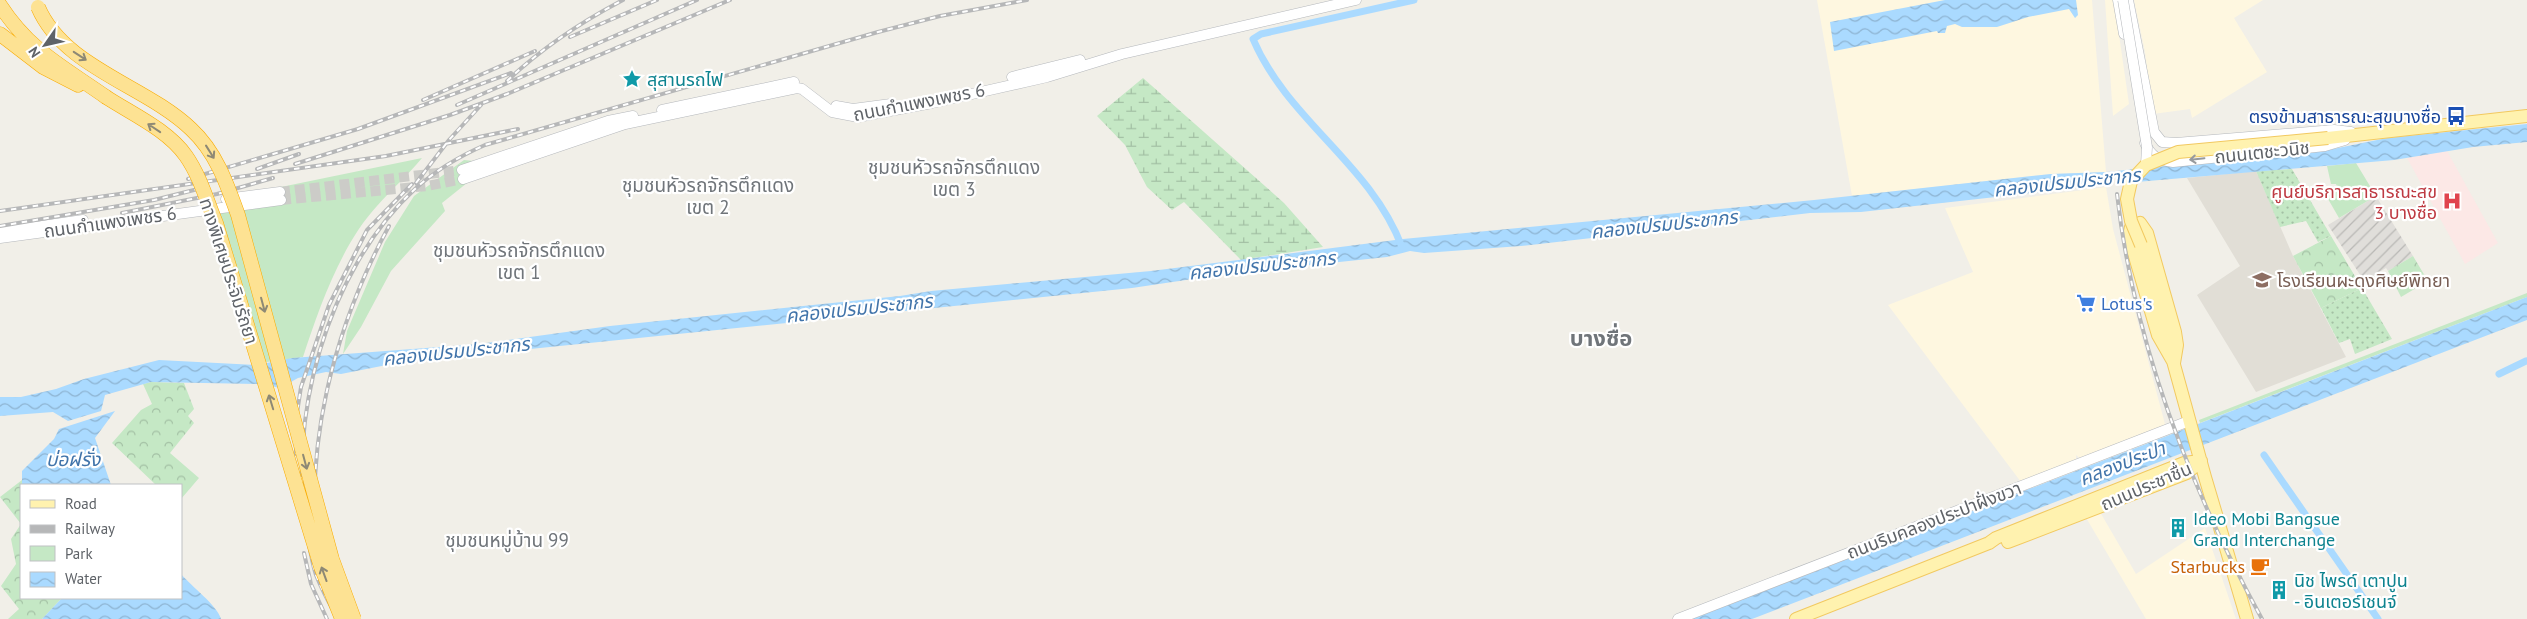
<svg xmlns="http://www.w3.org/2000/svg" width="2527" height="619" font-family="'PT Sans','Noto Sans Thai',sans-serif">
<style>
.commercial{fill:#fef7e0}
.industrial{fill:url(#industrial-furrows)}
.education{fill:#e1ded6}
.medical{fill:#fce8e6}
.green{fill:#c5e8c5}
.forest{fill:url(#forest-crowns)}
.wetland{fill:url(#wetland-marsh)}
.garden{fill:url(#garden-dots)}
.water{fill:url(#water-waves)}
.pier{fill:#f1efe8}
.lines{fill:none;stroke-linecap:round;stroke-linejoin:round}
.canal{stroke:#aadaff;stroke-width:7}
.minor-tunnel{stroke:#ccccc8;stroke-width:10;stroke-dasharray:10 5;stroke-linecap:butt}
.minor-casing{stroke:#b5b8bc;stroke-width:11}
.major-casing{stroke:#f2c960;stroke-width:14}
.highway-casing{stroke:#f9ab00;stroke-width:15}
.minor{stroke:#fff;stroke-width:10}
.major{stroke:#fff2af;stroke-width:12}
.highway{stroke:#fde293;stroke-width:14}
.rail-casing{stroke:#b6b7b8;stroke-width:4}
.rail{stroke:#fff;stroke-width:2;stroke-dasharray:5.5;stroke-linecap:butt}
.minor-bridge-casing{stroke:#b5b8bc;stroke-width:11;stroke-linecap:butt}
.major-bridge-casing{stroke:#f2c960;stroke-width:14;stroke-linecap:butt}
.highway-bridge-casing{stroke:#f9ab00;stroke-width:15;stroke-linecap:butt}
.minor-bridge{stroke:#fff;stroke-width:10}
.major-bridge{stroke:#fff2af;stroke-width:12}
.highway-bridge{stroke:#fde293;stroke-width:14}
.oneway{stroke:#8e8975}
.oneway2{stroke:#979a9d}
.labels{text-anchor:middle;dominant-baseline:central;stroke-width:4.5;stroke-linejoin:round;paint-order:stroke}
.culture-label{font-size:18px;fill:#0d838f;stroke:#fff;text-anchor:start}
.street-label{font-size:18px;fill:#5f6368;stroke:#fff}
.transit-label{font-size:18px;fill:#164399;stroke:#fff;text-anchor:end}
.health-label{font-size:18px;fill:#be3a42;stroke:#fff;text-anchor:end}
.education-label{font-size:18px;fill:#785e54;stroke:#fff;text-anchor:start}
.shop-label{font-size:18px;fill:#366cbe;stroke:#fff;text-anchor:start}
.food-label{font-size:18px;fill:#c56008;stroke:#fff;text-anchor:end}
.neighbourhood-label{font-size:19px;fill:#70757a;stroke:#fff}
.water-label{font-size:19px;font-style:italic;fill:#4174aa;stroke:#fff}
.district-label{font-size:22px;font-weight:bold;fill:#70757a;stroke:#fff}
</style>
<defs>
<pattern id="industrial-furrows" width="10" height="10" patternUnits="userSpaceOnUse" patternTransform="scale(1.25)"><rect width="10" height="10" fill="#e0deda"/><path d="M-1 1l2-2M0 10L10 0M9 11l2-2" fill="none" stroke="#b9b8b5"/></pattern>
<pattern id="forest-crowns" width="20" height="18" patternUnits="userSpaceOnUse" patternTransform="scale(1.25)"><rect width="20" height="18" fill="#c5e8c5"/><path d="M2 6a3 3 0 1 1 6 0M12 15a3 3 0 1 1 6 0" fill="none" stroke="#a3c0a4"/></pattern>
<pattern id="wetland-marsh" width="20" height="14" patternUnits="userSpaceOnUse" patternTransform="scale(1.25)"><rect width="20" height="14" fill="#c5e8c5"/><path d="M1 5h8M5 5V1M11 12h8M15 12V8" fill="none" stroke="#a3c0a4"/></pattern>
<pattern id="garden-dots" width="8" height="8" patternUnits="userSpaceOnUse" patternTransform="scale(1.25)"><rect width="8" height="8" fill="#c5e8c5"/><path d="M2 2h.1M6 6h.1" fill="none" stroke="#a3c0a4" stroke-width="1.8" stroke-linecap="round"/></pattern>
<pattern id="water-waves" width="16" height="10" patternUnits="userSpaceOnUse" patternTransform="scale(1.25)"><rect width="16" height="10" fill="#aadaff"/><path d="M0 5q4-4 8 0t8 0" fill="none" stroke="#8eb4d2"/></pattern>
</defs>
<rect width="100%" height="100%" fill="#f1efe8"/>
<path class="commercial" d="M1817 0H2092L2106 172 2051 174 1852 196Z
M2105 0H2114L2129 104 2113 116Z
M2134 0H2263L2234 18 2267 72 2192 118 2190 109 2153 114 2145 52Z
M2106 187 2113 229 2166 428 2081 459 2076 455V461L2021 482 1888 305 1973 272 1945 208Z
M2100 512 2136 574 2205 528 2236 619H2146L2085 516Z"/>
<path class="industrial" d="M2376 196 2413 256 2388 271 2386 268 2364 281 2328 225Z"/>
<path class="education" d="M2256 171 2293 256 2346 357 2256 392 2197 295 2240 266 2187 178Z"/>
<path class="medical" d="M2447 151 2498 243 2465 264 2407 158Z"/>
<path class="green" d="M422 158C408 175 392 189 377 206 341 245 319 308 303 357L252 364 205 214 282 205 281 187Z
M464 160 483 162 461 167 460 176 463 183H467L442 203 445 211 391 271 361 327 343 354 347 331 385 242 414 196Z
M2356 163 2376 196 2339 218 2324 192 2338 189 2336 184H2331L2327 166Z
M2527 293V297L2200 423 2199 420Z"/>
<path class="forest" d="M2331 236 2362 288 2321 308 2293 256Z
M2413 256 2428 281 2401 297 2388 271Z
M151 382 184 383 194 409 188 416 194 423 170 453 199 478 181 499V485H156L112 443 141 410 152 404 143 384Z
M22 480 21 598H62L42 619H8L19 609 1 586 16 564 11 539 21 524 0 497Z"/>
<path class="wetland" d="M1143 78 1284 203 1323 247 1241 260 1184 202 1172 210 1147 187 1125 145 1097 116Z"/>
<path class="garden" d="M2292 169 2331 236 2318 242 2306 221 2280 227 2256 171Z
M2362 288 2392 339 2355 354 2350 339 2339 343 2321 308Z"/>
<path class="water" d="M1945 0H2076L2078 15 2075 18 2069 9 2028 17 1997 27H1962L1955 24 1947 26 1945 33H1938L1937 31 1834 51 1830 22Z
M2527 124V142L2473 147 2394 160 2113 184 1861 212 1810 213 1521 246 1424 253 1410 251 1387 257 1233 273 1132 288 402 362 341 374 326 372 298 378 280 388 263 384 151 382 105 395 101 411 68 421 53 412 0 416V397H21L56 389 84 379 159 360 257 365 292 358 479 344 610 326 900 296 931 291 1151 271 1403 239 1814 200 2051 174 2106 172 2328 150 2387 138Z
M2527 297V320L2475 340 1752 619H1692Z
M115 411 95 438 111 485H22V471L54 439 59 429Z
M181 574C192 587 217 605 221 619H42L62 598H181Z"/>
<path class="pier" d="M2117 171 2119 186 2107 187 2106 172Z"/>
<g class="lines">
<path class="canal" d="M1402 247C1370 163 1288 121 1253 39L1261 34 1414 0
M2499 374 2526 361
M2264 455 2378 619"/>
<path class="minor-tunnel" d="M280 192 462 170
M281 200 427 186 463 179"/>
<g class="minor-casing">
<path id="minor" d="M2118 0 2124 34
M2128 0 2154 132 2162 142 2176 143 2334 130 2351 132
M1012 77 1080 60
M836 106 853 109 891 104
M662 110 794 82
M2145 143C2151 157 2158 160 2173 162L2325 146 2345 140
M462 170 608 121 633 116
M463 179 625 124 797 88 802 89 832 112 858 117 932 103 1047 77 1122 54 1356 0
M226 199 280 192
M0 232 83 220
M0 238 281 200
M1678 619 2189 421"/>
</g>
<g class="major-casing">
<path id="major" d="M2328 138 2527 116
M2140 223 2147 233 2175 332 2177 345 2174 363 2158 335 2129 236 2131 227Z
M2141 245 2205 477 2247 619
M2008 542 2187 473 2201 461
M1796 619 1989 543 1996 538 2184 463 2201 461"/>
</g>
<g class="highway-casing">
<path id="highway" d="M0 5C30 51 62 66 106 97
M0 34 43 67 78 85"/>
</g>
<use href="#minor" class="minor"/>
<use href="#major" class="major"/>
<use href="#highway" class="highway"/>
<g class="rail-casing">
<path id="rail" d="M570 37 657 0
M507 81C542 48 581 22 623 0
M423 100 535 51
M457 105 697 0
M295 164 450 115 507 94 730 0
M257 169 299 154
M188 179 358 129 511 73
M416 183 449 140 481 105
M2117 194C2134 344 2190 488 2262 619
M0 211 386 156 518 129
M122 213 217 194 273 178
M0 226 154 200 198 189
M296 454 297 413 301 387 329 305 367 230 412 184
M304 553 311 584 327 619
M320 568C301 451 334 328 389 226
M338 619C330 605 322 590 316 575 312 563 310 550 308 538 285 422 327 270 415 189 436 170 460 156 485 145L878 32 940 16 1027 0"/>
</g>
<use href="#rail" class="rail"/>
<g class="minor-bridge-casing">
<path id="minor-bridge" d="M2123 0 2147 147 2146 165"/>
</g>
<g class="major-bridge-casing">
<path id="major-bridge" d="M2141 245 2131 221 2127 199 2131 181 2146 165 2178 152 2328 138"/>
</g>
<g class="highway-bridge-casing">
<path id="highway-bridge" d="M38 7C64 68 145 85 191 129 216 152 227 184 238 215L332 559 354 619
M106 97C132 114 168 130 186 156 200 176 207 201 216 223L321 567 342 619"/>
</g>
<use href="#minor-bridge" class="minor-bridge"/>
<use href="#major-bridge" class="major-bridge"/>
<use href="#highway-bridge" class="highway-bridge"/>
</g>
<defs><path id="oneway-shaft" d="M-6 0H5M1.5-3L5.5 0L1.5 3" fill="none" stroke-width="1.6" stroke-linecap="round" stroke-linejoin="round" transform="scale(1.25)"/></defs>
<g class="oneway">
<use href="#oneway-shaft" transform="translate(80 56) rotate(33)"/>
<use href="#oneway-shaft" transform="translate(154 128) rotate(-146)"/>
<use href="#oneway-shaft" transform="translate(210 152) rotate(58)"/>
<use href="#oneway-shaft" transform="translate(263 305) rotate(75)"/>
<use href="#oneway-shaft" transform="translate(271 402) rotate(-107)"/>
<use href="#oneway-shaft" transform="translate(305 462) rotate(75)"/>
<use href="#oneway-shaft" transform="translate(324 574) rotate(-110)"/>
</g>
<use class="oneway2" href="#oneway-shaft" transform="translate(2197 159) rotate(174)"/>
<defs>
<g id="sight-bare" transform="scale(1.5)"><path d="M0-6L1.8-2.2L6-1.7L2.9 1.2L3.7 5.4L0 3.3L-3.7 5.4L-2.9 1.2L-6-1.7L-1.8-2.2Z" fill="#0f9aa8" stroke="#fff" stroke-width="2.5" paint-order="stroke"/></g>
<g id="bus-bare" transform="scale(1.5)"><path d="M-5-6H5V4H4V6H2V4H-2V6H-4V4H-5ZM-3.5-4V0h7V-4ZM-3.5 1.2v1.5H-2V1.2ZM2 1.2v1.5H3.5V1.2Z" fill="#1a4fb4" stroke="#fff" stroke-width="2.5" paint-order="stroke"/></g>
<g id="hospital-bare" transform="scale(1.5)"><path d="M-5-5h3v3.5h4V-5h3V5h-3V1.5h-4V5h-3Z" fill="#e0444e" stroke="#fff" stroke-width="2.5" paint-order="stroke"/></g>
<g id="school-bare" transform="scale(1.5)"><path d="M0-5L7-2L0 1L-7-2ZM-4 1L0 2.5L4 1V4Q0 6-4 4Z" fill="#8d6e63" stroke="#fff" stroke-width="2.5" paint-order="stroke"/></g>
<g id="supermarket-bare" transform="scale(1.5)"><path d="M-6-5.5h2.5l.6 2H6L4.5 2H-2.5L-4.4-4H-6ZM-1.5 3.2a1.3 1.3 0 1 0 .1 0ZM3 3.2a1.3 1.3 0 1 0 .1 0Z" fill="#3f7fe0" stroke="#fff" stroke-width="2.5" paint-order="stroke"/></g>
<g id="building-bare" transform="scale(1.5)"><path d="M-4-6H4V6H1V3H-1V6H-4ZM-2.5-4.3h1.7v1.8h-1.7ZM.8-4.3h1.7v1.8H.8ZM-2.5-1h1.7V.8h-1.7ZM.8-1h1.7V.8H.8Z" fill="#0f9aa8" stroke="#fff" stroke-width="2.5" paint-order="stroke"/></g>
<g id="cafe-bare" transform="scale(1.5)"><path d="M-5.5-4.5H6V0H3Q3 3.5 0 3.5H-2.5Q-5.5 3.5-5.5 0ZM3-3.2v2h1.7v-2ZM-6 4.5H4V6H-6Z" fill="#e8710a" stroke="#fff" stroke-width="2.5" paint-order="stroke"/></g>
</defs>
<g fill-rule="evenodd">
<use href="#sight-bare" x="632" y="79"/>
<use href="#bus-bare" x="2456" y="116"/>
<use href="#hospital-bare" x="2452" y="201"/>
<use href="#school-bare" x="2262" y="280"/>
<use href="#supermarket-bare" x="2086" y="303"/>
<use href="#building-bare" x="2178" y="528"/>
<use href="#cafe-bare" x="2260" y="566"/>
<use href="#building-bare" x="2279" y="590"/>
</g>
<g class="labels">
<g class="culture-label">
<text x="647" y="79">สุสานรถไฟ</text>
<text x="2193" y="518">Ideo Mobi Bangsue<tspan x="2193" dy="21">Grand Interchange</tspan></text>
<text x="2294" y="580">นิช ไพรด์ เตาปูน<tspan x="2294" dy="21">- อินเตอร์เชนจ์</tspan></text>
</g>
<g class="street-label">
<text transform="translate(919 102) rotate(-11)">ถนนกำแพงเพชร 6</text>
<text transform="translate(2262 152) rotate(-6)">ถนนเตชะวนิช</text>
<text transform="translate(110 222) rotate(-8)">ถนนกำแพงเพชร 6</text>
<text transform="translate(229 271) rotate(72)">ทางพิเศษประจิมรัถยา</text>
<text transform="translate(2146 486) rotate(-23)">ถนนประชาชื่น</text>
<text transform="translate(1934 520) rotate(-21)">ถนนริมคลองประปาฝั่งขวา</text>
</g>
<g class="transit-label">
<text x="2441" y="116">ตรงข้ามสาธารณะสุขบางซื่อ</text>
</g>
<g class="health-label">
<text x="2437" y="191">ศูนย์บริการสาธารณะสุข<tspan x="2437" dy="21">3 บางซื่อ</tspan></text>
</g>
<g class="education-label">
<text x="2277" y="280">โรงเรียนผะดุงศิษย์พิทยา</text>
</g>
<g class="shop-label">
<text x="2101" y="303">Lotus's</text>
</g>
<g class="food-label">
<text x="2245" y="566">Starbucks</text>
</g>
<g class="neighbourhood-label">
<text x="954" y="167">ชุมชนหัวรถจักรตึกแดง<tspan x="954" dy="22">เขต 3</tspan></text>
<text x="708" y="185">ชุมชนหัวรถจักรตึกแดง<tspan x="708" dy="22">เขต 2</tspan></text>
<text x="519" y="250">ชุมชนหัวรถจักรตึกแดง<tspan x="519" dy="22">เขต 1</tspan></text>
<text x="507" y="540">ชุมชนหมู่บ้าน 99</text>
</g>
<g class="water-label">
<text transform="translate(2067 182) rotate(-6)">คลองเปรมประชากร</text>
<text transform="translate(1664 224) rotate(-6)">คลองเปรมประชากร</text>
<text transform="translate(1262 265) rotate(-6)">คลองเปรมประชากร</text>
<text transform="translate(859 308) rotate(-6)">คลองเปรมประชากร</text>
<text transform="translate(456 351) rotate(-6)">คลองเปรมประชากร</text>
<text x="73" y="459">บ่อฝรั่ง</text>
<text transform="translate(2122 463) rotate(-21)">คลองประปา</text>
</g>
<g class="district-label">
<text x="1601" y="338">บางซื่อ</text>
</g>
</g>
<rect x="20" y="484" width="162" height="115" fill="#ffffff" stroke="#bfc1c3"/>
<rect x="30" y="500" width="25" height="8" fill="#fff2af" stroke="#bfc1c3"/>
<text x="65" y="509" font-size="15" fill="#5f6368">Road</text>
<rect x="30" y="525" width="25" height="8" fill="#b6b7b8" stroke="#bfc1c3"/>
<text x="65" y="534" font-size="15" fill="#5f6368">Railway</text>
<rect x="30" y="546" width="25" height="15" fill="#c5e8c5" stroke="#bfc1c3"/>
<text x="65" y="559" font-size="15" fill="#5f6368">Park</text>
<rect x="30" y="572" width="25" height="15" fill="url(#water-waves)" stroke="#bfc1c3"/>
<text x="65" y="584" font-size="15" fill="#5f6368">Water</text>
<g transform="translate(45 45) rotate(236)" stroke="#ffffff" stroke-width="4" paint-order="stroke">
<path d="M0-4L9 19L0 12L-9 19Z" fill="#5f6368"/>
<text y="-8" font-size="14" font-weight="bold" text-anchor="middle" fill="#5f6368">N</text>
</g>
</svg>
